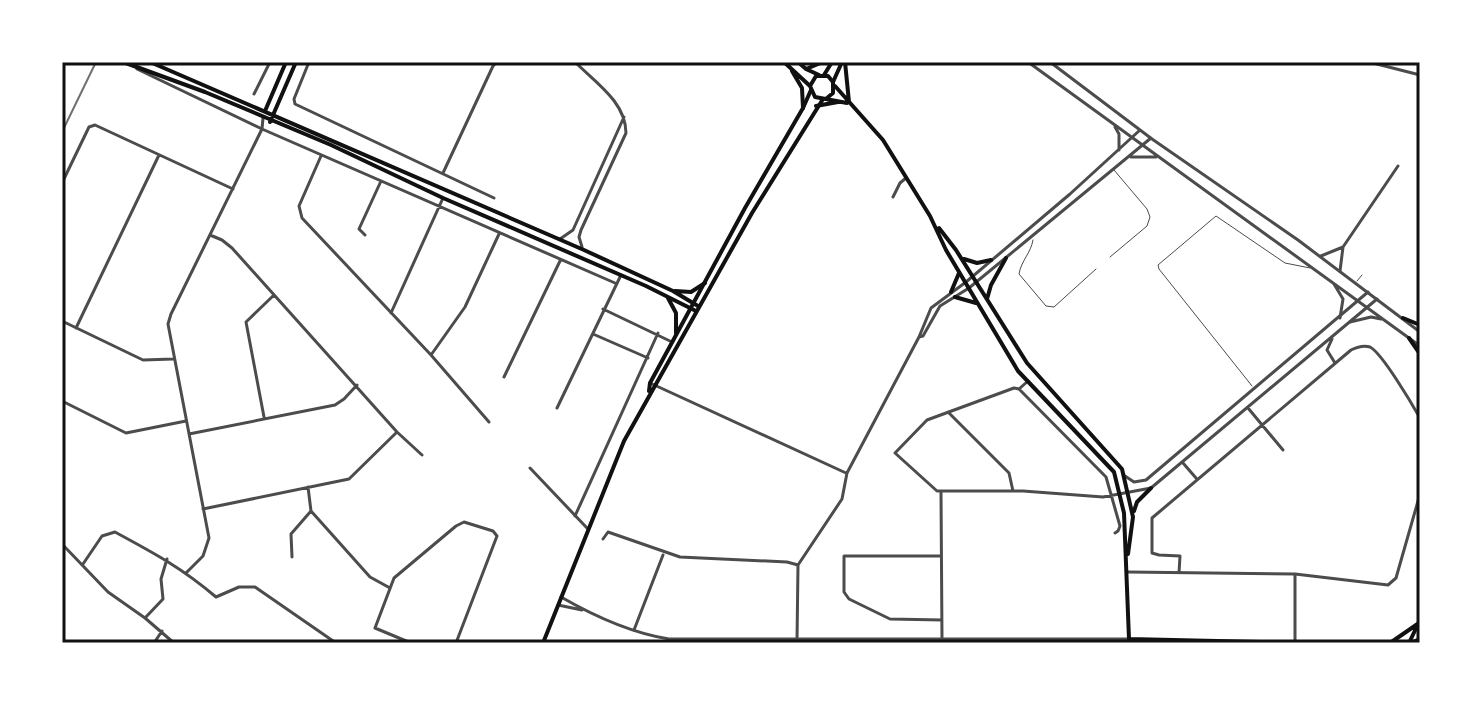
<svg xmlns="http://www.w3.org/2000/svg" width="1482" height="705" font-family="Roboto,sans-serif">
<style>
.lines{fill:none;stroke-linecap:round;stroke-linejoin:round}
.service{stroke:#4c4c4c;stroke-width:1}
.minor{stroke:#4c4c4c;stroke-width:3}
.tertiary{stroke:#4c4c4c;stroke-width:3}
.secondary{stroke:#111;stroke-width:4}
.primary{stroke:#111;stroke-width:4}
.rail{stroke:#707070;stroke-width:2}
.neatline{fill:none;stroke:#111;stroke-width:3}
</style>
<rect width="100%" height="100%" fill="#fff"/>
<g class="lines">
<path class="service" d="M1033 240C1031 253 1021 261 1019 274L1046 306 1054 307 1096 269
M1110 257 1147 226 1150 217 1147 209 1114 170
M1357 281 1362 275
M1252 386 1159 269 1158 265 1216 216 1285 263 1310 268"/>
<path class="minor" d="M309 62 294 99 295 104 494 198
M575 62C595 82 626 102 626 133L581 230 579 237 582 247
M1369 62 1420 75
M137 69 262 129 615 283
M254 94 270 62
M321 156 299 206 302 218 431 355 489 422
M443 173 493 66 497 62
M62 183 89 127 95 125 233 189
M893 197 900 183 906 178
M210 235 222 240 232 248 397 432 422 455
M365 235 359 229 381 181
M560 239 573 230 624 117
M1321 256 1343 247
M1340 271 1343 247 1398 166
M603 309 672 342
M391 313 443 198
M62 321 143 360 173 359
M76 328 159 155
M593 334 648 358
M919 337 923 336 940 306 969 288
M1332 339 1327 350 1335 363
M431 355 465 307 499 234
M504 377 560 261
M1028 381 1019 389 1014 388 927 420 895 453 937 491H1023L1103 497 1151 488 1377 299
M650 383 846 473
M1019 389 1106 477 1120 526 1118 531 1115 533
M62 401 126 433 186 421
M557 408 621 275
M1248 408 1283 450
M948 412 1009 473 1013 491
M264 417 246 322 274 295
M189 434 335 405 344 399 357 385
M1183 463 1196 478
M530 468 587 528
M1125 476 1134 482 1146 480 1368 292
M308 487 311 511 370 577 390 588
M941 492 942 639
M203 509 349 479 397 432
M575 516 658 333
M603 539 608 532 680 557 787 562 798 565
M62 544 108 592 145 618 174 643
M941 556H844V592L849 599 890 619 942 620
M292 557 291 534 311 511
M83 564 102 536 115 532C154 553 182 568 216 597L239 587H255L336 643
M1128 572 1295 574 1388 585 1396 578 1420 494
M186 573 203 556 209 538 168 324 171 314 262 129 263 118
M1179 573 1180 556 1159 555 1152 553V518L1351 350C1357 347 1364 345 1370 347 1382 353 1412 404 1420 418
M145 618 163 599 161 579 167 559
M634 630 663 555
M797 641 798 565 842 499 847 473 919 337 931 308 966 282
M1295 642V574
M154 643 162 631
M411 643 375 628 394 578 456 526 464 522 493 531 497 536 456 643"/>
<path class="tertiary" d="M1028 62 1420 346
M1050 62 1152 139 1298 240 1420 332
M1115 127 1119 134V150
M1131 157H1156
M966 282 1070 194 1140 130
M1334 284 1343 299 1340 318
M969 288 1151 138
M1350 322 1371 317 1381 319
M561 597C594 616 631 633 669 639H1129
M558 605 582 610"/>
<path class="secondary" d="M824 75 832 62
M833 82 842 62
M649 391 650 383 745 208 803 108 811 90
M543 643 624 441 752 213 823 99"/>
<path class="primary" d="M123 62 205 92 331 145 443 198 646 286 696 311
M150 62 584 250 673 291 698 306
M784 62 810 86
M798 62 806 69 819 75
M845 62 849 102
M806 69 823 62
M792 71 802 88 803 108
M835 86 883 140 930 216 946 250 1018 371 1114 472 1124 513 1129 639 1303 643
M827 98 833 93V82L828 76H816L810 86 815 97 847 103
M816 106 838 102
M265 111 286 62
M270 122 296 62
M939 228 956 250 1027 363 1122 469 1133 517 1128 554
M964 259 977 263 991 260
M675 291 691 292 705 283
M951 292 959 273
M955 297 976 303
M668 298 676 313V333
M987 299 991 285 1006 258
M1403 318 1420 325
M1409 338 1420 354
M1134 511 1137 502 1151 488
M1390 643 1419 623
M1409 643 1420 620
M1410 643 1420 639"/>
<path class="rail" d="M62 132 96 62"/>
</g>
<rect width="1482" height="705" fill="none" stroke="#ffffff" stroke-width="128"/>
<rect x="64" y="64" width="1354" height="577" class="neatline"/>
</svg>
